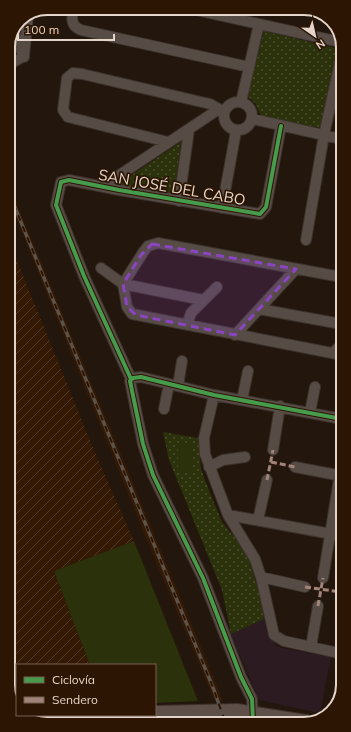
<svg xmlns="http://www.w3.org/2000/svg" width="351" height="732" font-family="Mulish,sans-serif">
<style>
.industrial{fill:url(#industrial-furrows)}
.education{fill:#2c1c22}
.built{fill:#341904}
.park{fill:url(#park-dots)}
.pitch{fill:#2b320b}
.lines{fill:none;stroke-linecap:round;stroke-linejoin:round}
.minor-casing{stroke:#3c322c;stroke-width:12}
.major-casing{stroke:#3c322c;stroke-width:14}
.minor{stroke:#564c45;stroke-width:10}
.major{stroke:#5e5049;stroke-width:12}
.rail-casing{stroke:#5b5249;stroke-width:3.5}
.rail{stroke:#2c1503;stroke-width:2;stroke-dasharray:6;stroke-linecap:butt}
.quiet{stroke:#a18479;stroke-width:3;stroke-dasharray:6 3;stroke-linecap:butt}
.cycleway-casing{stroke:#2c1503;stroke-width:6}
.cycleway{stroke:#469c4c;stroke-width:4}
.marked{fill:#8b45c0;fill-opacity:0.2;stroke:#8b45c0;stroke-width:3;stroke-dasharray:8 5;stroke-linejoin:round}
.labels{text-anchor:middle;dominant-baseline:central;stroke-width:3.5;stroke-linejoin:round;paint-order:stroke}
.street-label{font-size:15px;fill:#e5d4c9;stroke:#2c1503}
.rim{fill:none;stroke:#e5d4c9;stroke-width:2}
</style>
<defs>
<pattern id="industrial-furrows" width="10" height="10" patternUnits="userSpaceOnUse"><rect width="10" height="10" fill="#341904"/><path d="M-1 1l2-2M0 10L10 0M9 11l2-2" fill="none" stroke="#513a27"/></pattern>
<pattern id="park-dots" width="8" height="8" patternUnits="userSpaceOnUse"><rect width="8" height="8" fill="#2b320b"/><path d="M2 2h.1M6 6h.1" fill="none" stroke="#4a4f2d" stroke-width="1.8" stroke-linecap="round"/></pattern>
</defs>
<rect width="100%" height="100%" fill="#23160c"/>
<path class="industrial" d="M9 241 96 455 134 541 54 571 90 665H17V695H11Z"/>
<path class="education" d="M264 619 267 634 278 647 331 657 320 713 259 700 231 634Z"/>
<path class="built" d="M9 185 205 656 223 701 214 700 143 531 9 201Z"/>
<path class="park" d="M264 31 340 49 322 128 262 118 255 103 247 96Z
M181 142 174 196 123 188 118 184Z
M163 432 198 438 201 469 212 498 222 522 236 539 249 559 259 593 264 619 231 634 222 590 169 460Z"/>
<path class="pitch" d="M178 443H193V471H178Z
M134 541 198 701 155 703V665H90L54 571Z"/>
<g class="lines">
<g class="minor-casing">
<path id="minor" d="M73 8C72 18 70 26 81 30L249 67
M187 8 340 42
M14 33 24 57
M8 65 24 56 28 16
M224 116a14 14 0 1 1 28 0a14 14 0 1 1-28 0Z
M241 102 259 24
M253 119 341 139
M168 142 68 117 63 110 67 78 73 73 82 74 210 104 224 112
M103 186 219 109
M179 201 189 130
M222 208 236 131
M306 240 324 135 340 62
M101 268 123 284 203 300
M341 277 158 243 148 246 144 251 123 284 127 307 132 314 342 355
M259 309 341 324
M187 325 191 313 217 287
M235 335 296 269
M333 353 341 345
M131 379 84 276 56 205 61 182 69 180 119 190 260 214 266 207 281 126
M178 386 182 361
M214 395 204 438 205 454 228 515 255 559 261 577 274 635 284 641 343 654
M242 400 248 371
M164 409 169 384
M310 412 315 387
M273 450 280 406
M209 467 223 460 245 457
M295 467 342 476
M228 515 342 536
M258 520 267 480
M261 577 305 587
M323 578 342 461
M341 592 343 593
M311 647 318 606
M253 720 252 699 241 677 203 578 153 475 143 444 130 381 133 378 141 377 214 395 342 419"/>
</g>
<g class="major-casing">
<path id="major" d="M155 712 237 710 306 721
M225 722H253"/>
</g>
<use href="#minor" class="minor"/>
<use href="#major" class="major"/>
<g class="rail-casing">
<path id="rail" d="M9 193 214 690 225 722"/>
</g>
<use href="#rail" class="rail"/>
<path class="quiet" d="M271 462 295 467
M267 480 273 450
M305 587 341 592
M318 606 323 578"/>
<g class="cycleway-casing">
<path id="cycleway" d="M131 379 84 276 56 205 61 182 69 180 119 190 260 214 266 207 281 126
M253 722 252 699 241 677 203 578 153 475 143 444 130 381 133 378 141 377 214 395 342 419"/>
</g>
<use href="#cycleway" class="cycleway"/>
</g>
<path class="marked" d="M152 244 296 269 235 335 136 315 127 307 123 284 141 255Z"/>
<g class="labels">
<g class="street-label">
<text transform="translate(172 187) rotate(10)">SAN JOSÉ DEL CABO</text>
</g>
</g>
<path d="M0 0H351V732H0ZM47 15H304A32 32 0 0 1 336 47V685A32 32 0 0 1 304 717H47A32 32 0 0 1 15 685V47A32 32 0 0 1 47 15Z" fill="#2c1503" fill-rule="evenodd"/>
<path class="rim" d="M47 15H304A32 32 0 0 1 336 47V685A32 32 0 0 1 304 717H47A32 32 0 0 1 15 685V47A32 32 0 0 1 47 15Z"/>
<rect x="16" y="664" width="140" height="52" fill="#2c1503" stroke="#766152"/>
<rect x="24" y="677" width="20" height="6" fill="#469c4c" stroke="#766152"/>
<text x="52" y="684" font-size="12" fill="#e5d4c9">Ciclovía</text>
<rect x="24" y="697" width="20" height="6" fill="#a18479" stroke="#766152"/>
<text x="52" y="704" font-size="12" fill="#e5d4c9">Sendero</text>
<g transform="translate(315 36) rotate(146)" stroke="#2c1503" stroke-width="3" paint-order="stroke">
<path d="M0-3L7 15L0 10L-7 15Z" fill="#e5d4c9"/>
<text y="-6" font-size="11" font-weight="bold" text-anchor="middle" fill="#e5d4c9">N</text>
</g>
<path d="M18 34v6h96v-6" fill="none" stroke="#e5d4c9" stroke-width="2"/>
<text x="24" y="34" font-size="12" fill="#e5d4c9" stroke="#2c1503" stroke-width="3" paint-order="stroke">100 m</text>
</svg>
